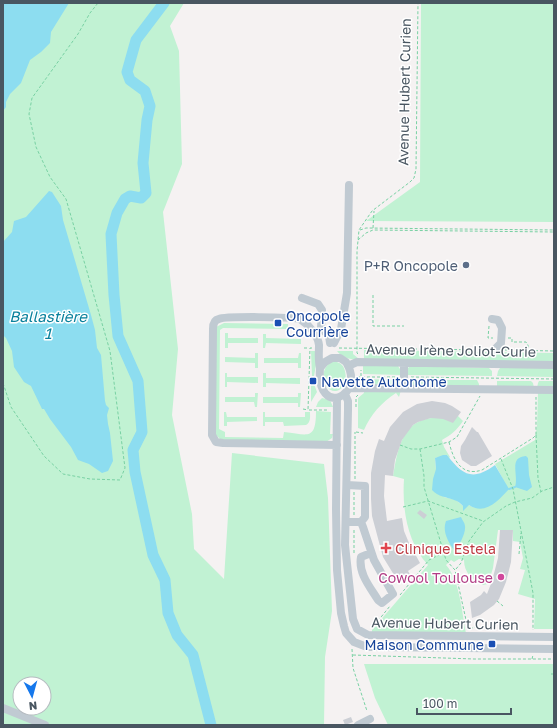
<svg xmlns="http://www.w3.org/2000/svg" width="557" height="728" font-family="'Golos Text',sans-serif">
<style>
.green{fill:#c1f2d3;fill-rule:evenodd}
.water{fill:#8dddf0}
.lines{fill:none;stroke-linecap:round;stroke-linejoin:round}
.stream{stroke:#8dddf0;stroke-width:2}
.river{stroke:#8dddf0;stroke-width:11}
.building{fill:#cccfd5}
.path{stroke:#78d1a3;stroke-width:1;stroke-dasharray:3 2;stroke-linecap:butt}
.minor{stroke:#c0cad2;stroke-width:8}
.service-dot{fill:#5c6f8a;stroke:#fff;stroke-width:1.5}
.transit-dot{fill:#1a4fb4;stroke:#fff;stroke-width:1.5}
.health-dot{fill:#e0444e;stroke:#fff;stroke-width:1.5}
.hotel-dot{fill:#d1479c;stroke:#fff;stroke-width:1.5}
.labels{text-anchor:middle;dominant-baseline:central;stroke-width:3;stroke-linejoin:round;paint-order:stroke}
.street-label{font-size:14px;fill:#495661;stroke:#fff}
.service-label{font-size:14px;fill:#4e5e75;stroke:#fff;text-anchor:end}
.transit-label{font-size:14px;fill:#164399;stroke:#fff;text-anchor:start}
.health-label{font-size:14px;fill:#be3a42;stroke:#fff;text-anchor:start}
.hotel-label{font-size:14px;fill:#b23c85;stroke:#fff;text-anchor:end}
.water-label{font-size:15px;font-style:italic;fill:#09819c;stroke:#fff}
</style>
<rect width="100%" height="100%" fill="#f5f2f2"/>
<path class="green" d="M3 3H184L170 26 179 51 182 164 163 212 178 349 172 415 192 514 194 549 224 579 232 453 324 464 328 498 332 611 325 657 324 725H3ZM20 684H44V708H20Z
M421 3H554V222L366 221 420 182Z
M224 323 288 324V329L223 328 220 330 219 429 225 432V437L283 438 284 432C307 434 316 442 316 411L331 412 330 434H333L332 438 326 442 221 440 215 434 216 327Z
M225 333H228V338H258V343H228V348H225Z
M263 334H266V338L301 339V344L266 343 265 348H263Z
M364 350 554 353V362L364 360Z
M311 351H316V365L314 376H312Z
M337 351H353V354L359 359C351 360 342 358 337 351Z
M255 353H258V368H255V363L225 362V357L255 358Z
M299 353H301V368H298V363H264V358H298Z
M331 362C345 360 347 373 345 384 331 405 313 374 331 362Z
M363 365 398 366 400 369 401 375 363 374Z
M410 366 489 368 492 371V376L407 375 408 368Z
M554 367V377L497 376 498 371 500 368Z
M225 373H227V377H258V383L227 382V387H225Z
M263 373H266V378H300V384L266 383V387H263Z
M363 379 401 380V386H363Z
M406 380H477L479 384V387H406Z
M497 381H531L533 383 534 388H497Z
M539 381H554V388H537L538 383Z
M311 383 314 384 317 392 311 402Z
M364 390H401L399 397 396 393C381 403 371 414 364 430L358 428V398L364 393Z
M538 391 554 392V629H534L535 599 518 594 525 570 520 569 523 558 520 542 513 541V530H498L493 568 488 584 483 585C472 579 464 573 464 560L459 559 454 562 451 560 446 565C460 580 462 614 466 633L372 632V630L428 565C407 542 402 509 404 479L393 476C396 459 400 430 418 422 430 416 445 417 458 416L463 421C457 430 451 435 442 440L444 447 450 457 449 458 447 455 435 458 436 469 444 497 456 500 463 506 469 505C481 514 498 496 508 489L495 464 535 440 537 426Z
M255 393H258L257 407H255L254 402H225V397H255Z
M298 393H301L300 407H298V403H263V397H298Z
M322 398 330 400 333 407H316L318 402Z
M224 412H226L227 417H257V421L227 422V426H224Z
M263 412H265V417H305V412H310C310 417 311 422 306 425L284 426 283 422H265V426H263Z
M364 664H554V725H388L375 698Z"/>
<path class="water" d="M3 3H69L51 32 50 43 41 52 30 60 21 83 10 94 6 102V107L3 111Z
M49 191 52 192 61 206 63 220 71 247 91 315 95 330 97 348 101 355 105 401 106 405 109 408 107 415 108 424 110 433 113 461 108 471 102 473 89 464 78 460 71 447 50 419 44 409H42L31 386 24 382 14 367 12 351 6 338 3 335V242L12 232 14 221 26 217Z
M443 455H447C463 476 473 481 495 465L509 489C499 500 485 516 469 505L463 511V506C460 503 458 501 454 500 447 497 438 497 432 490L433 479 436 469 435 458Z
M526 456 528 458 529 475 532 487 527 491 515 487C519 475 508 457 526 456Z
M461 517C462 520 465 523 465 526 466 533 459 547 454 550 448 542 442 531 446 521Z"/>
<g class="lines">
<path class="stream" d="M509 489 515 487"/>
<path class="river" d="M164 3 136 40 127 72 130 80 145 91 150 106 147 120 143 163 146 193 141 198 130 196 125 199 117 213 111 234 114 295 118 336 138 381 142 432 133 450 135 472 153 555 165 580 168 613 177 635 193 655 211 725"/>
</g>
<path class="building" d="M432 401 445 403 452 406 461 412 453 423 443 419 431 418 418 422 413 425 402 440 395 460 393 476 385 475 384 496 387 521 402 518 404 531 409 543 420 563 408 571 411 576 399 583 383 557 372 516 371 499V473L375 451 379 439 384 441 390 427 403 412 417 404Z
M472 427 477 432H478L492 456 476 466H471L462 460 460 453 461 446 465 440Z
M420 510 427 515 424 519 417 513Z
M500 530H513L511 562 506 582 499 599 494 605 480 615 472 618 470 602 481 595 484 591 487 594 492 581 498 558Z
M351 717 353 722 345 725 343 720Z"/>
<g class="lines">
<path class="path" d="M373 228 374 211
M360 230 366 228 554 230
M358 240 366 233 373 230 554 232
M373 295V326H404
M489 326 488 338H493
M508 338H512V342H526L528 345V358
M304 348H309
M312 348H310L308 410H329
M339 348 486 350
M505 350 554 351
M358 354 357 353V251L359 230 372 211 410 182 414 178 416 169 418 3
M357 377H396
M411 377 554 379
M361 381V370
M3 383 11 407 44 456 63 474 90 479 120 480 125 468 110 351 66 199 50 177 36 147 29 114 32 98 78 34 90 13 98 3
M356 407V397L358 395
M303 409 308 410
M356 432 363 433
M536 435 538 478 541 492
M449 442C453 459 461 477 482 470L533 438 536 435V397
M400 445 411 449H420L449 442 457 437 480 396
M420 449 424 476V487L446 560 455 570 468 629
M501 459 513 489 533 593V630
M355 479V432
M403 507 428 501 483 521
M354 515V492
M354 530V553
M519 554 521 533
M456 569 461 563 469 541 483 522 506 506 515 502 532 498 542 491 554 487
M400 595 429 560 443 553
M497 601 503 606
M371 627H373L390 606
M470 629 479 625
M352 649 353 668 367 711
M353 655 474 659H554
M532 659 533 655
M551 674H554"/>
<path class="minor" d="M302 298 318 304 322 310 321 328 329 336 330 343
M492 319 498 320 502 328 501 343 494 350
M334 343 341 329 347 293 349 185
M332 358H340L346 362C367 396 316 419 320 368L325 362Z
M404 363V388
M348 366 357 362 554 365
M320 368C318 360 319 353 319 345 318 335 308 324 300 319 291 317 225 316 219 319 214 320 213 324 213 329L212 435 216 442 223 443 337 445
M349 388 554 390
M345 394 348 401V410L345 545 353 619 357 629 368 635 554 637
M337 398 336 509 337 570 341 613 344 626 346 633 354 642 367 647H376L554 649
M347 485 365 486V517L361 522
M346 522H361L363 527 374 560 393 594 382 603 378 600C370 587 358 573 361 557L371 553
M3 708 45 725
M358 725 370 719"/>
</g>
<circle class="service-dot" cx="466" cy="265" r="4"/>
<g class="transit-dot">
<rect x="274" y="319" width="8" height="8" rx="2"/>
<rect x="309" y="377" width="8" height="8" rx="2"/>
<rect x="488" y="640" width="8" height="8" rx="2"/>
</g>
<path class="health-dot" d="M384 542h4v4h4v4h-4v4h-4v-4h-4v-4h4z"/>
<circle class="hotel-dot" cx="501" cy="577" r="4"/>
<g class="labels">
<g class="street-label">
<text transform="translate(404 92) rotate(-89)">Avenue Hubert Curien</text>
<text transform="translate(451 350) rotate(1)">Avenue Irène Joliot-Curie</text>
<text transform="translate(445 623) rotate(1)">Avenue Hubert Curien</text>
</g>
<g class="service-label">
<text x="458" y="265">P+R Oncopole</text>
</g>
<g class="transit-label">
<text x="286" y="315">Oncopole<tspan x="286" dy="16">Courrière</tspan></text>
<text x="321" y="381">Navette Autonome</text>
<text x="484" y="644" text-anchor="end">Maison Commune</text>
</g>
<g class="health-label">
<text x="395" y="548">Clinique Estela</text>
</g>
<g class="hotel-label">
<text x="493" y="577">Cowool Toulouse</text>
</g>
<g class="water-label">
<text x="48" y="316">Ballastière<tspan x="48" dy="17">1</tspan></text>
</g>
</g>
<rect width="557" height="728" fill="none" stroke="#495661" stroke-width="8"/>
<g transform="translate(32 696) rotate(174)"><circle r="19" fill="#ffffff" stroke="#b6bbc0"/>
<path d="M0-3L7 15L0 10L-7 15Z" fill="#1578ec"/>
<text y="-6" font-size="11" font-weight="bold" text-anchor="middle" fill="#495661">N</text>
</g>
<path d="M417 708v6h94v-6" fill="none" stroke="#495661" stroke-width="2"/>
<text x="423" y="708" font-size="12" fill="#495661" stroke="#ffffff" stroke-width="3" paint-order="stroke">100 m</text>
</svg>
